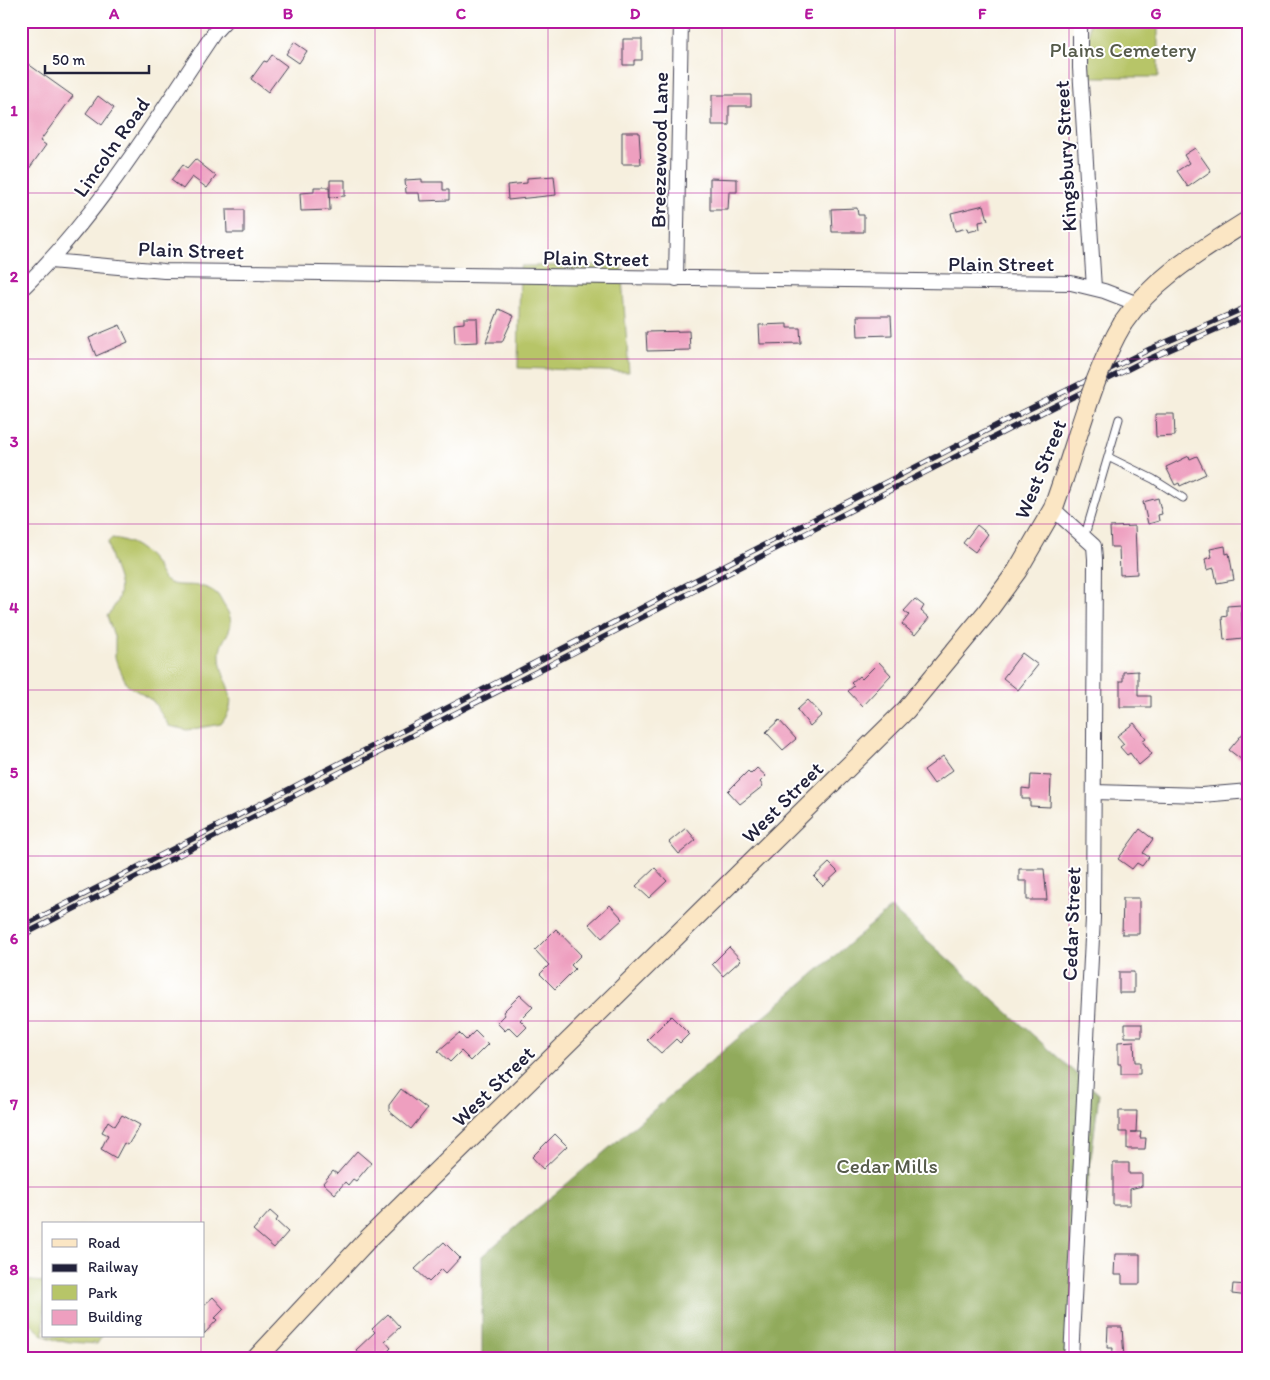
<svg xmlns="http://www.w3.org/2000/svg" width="1270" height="1380" font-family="Itim,sans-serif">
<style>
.green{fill:#b7c568;stroke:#6c7452}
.forest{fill:#91aa5c;stroke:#5a664c}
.building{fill:#ee9fbf}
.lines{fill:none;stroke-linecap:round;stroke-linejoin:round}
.service-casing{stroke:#424153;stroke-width:9}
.minor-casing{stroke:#424153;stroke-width:16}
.secondary-casing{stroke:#424153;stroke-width:21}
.service{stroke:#fff;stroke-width:7}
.minor{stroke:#fff;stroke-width:14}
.secondary{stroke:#fbe6c4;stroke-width:19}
.rail-casing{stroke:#22223b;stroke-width:5.5}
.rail{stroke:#fff;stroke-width:4;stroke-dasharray:11;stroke-linecap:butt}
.secondary-bridge-casing{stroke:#424153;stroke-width:21;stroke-linecap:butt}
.secondary-bridge{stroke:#fbe6c4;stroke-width:19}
.grid{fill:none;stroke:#b5179e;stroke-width:1;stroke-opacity:0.55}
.labels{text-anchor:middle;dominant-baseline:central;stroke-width:4;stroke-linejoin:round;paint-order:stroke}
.park-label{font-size:21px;fill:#565b4b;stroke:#fff}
.street-label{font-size:21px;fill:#22223b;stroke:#fff}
.neatline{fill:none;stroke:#b5179e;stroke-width:2}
.grid-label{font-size:16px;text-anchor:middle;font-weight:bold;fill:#b5179e}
</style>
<rect width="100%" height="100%" fill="#fff"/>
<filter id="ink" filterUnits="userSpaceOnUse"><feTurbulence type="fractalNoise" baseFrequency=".02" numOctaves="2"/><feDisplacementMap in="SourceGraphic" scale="10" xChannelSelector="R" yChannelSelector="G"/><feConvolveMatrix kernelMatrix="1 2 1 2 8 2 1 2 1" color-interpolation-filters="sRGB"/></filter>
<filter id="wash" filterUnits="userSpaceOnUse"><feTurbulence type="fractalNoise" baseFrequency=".0096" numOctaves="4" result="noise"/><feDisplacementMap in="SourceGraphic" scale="20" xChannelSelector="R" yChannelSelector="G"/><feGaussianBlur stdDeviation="1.12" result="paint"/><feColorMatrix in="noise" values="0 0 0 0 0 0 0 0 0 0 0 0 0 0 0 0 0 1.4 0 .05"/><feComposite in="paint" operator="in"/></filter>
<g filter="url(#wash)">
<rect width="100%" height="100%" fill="#f6efde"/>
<path class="green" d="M1089 21H1158V77H1089Z
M621 265 629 372 518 368 520 266Z
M112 538C131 540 145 550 156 565 159 570 162 578 166 581 177 590 200 579 217 594 220 597 222 603 225 607 241 631 219 635 220 656 221 685 243 697 221 724L187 730 169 726 153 701 127 685 115 658V639L107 616C133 586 111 575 108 542Z
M21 1280 44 1282V1336L21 1315Z
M45 1336H102L97 1344 58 1341Z"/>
<path class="forest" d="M891 908 1099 1094 1066 1359H482V1256Z"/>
<g id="blocks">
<path class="building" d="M623 39H642V60H634V65H623Z
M294 42 307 51 299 63 286 54Z
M272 55 287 66 268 92 251 79 264 61 267 62Z
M21 59 73 96 40 141 46 145 21 180Z
M712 95H751V106H729V125H712Z
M98 96 114 108 102 125 86 113Z
M622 132H639L641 164H622Z
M1195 148 1211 171 1188 187 1177 171 1189 163 1184 155Z
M195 159 216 176 207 188 192 177 183 189 171 180 183 165 187 168Z
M554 176 556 195 508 200 507 185 527 183V178Z
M710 178 737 179V192H729L728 210H710Z
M422 179V182H443V190H449V200L420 201 419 193H406L405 180Z
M330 180H345V196L330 197Z
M314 187H329L330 210 301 211 300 193 314 192Z
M984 205 988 220 979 222 980 229 968 232 967 228 955 231 951 213Z
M857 208 858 215H864V232H832L831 209Z
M226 210H244V233H227Z
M499 309 514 316 502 342H486Z
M857 316H891L892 335 858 336Z
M464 318H477L478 342 455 343 454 324 464 323Z
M787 324V328H800L801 343 760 344 759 325Z
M120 325 128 342 96 356 89 338Z
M689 331 690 350 647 351 646 332Z
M1155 414H1174L1175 436 1156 437Z
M1189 456 1190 459 1197 456 1206 474 1180 486 1179 483 1175 485 1166 467Z
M1158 498 1162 514 1158 515 1159 521 1148 524 1143 502Z
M977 525 988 534 975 552 963 543Z
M1135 526 1137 574 1120 575 1119 547H1111L1110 527Z
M1225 546 1226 554 1229 553 1234 580 1217 583 1214 568 1207 570 1205 559 1212 557 1210 549Z
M915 599 924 606 921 611 929 618 915 635 902 624 909 615 904 611Z
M1241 605 1243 638 1224 640 1222 617 1227 616V606Z
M1022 653 1038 665 1018 690 1003 678Z
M879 662 891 675 862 706 848 691 854 686 851 683 859 676 862 679Z
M1138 671V696H1151V707H1120V681H1123V672Z
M808 700 822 715 810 726 797 710Z
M779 720 796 739 783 750 766 732Z
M1134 723 1146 738 1142 741 1152 754 1139 765 1130 753 1127 755 1120 747 1124 744 1117 736Z
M1249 726V752L1242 760 1229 750Z
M943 756 953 770 934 784 924 770Z
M757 768 766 776 760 782 763 786 740 804 728 791 748 771 751 774Z
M1031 775 1051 776 1050 807 1030 806V799H1022V788L1030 789Z
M686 828 696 840 679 854 669 842Z
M1140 829 1153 839 1143 853 1149 857 1142 866 1137 863 1132 869 1118 859Z
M829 863 838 872 823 886 814 877Z
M655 868 667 881 649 898 636 886Z
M1019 869H1044L1047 900H1027V881H1019Z
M1123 898H1139V934H1122Z
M610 905 623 919 602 938 589 924Z
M556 929 581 955 571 965 575 969 555 989 540 974 549 965 535 950Z
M729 947 741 960 723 976 712 964Z
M1119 972H1134V993H1119Z
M520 995 533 1007 520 1020 527 1027 518 1036 509 1027 505 1031 497 1023 505 1015 503 1012Z
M671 1016 689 1034 680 1043 676 1039 661 1053 647 1040Z
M1125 1024H1142V1037H1125Z
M475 1031 488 1044 471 1061 461 1051 450 1062 438 1051 459 1033 466 1040Z
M1134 1041 1135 1062H1140V1074H1121V1064H1118V1042Z
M401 1089 427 1109 411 1129 389 1111V1105Z
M1119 1111H1137L1136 1132H1131H1141L1140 1138H1146L1145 1149H1127V1132H1119Z
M122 1115 140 1125 128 1145 124 1143 116 1158 101 1149 108 1135 102 1132 108 1121 115 1126Z
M555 1134 567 1146 543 1169 532 1157Z
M357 1151 371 1163 356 1181 353 1179 348 1185 345 1182 335 1194 323 1183 333 1171 337 1174Z
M1113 1163H1129V1174H1142V1186L1130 1189V1205H1113Z
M270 1211 278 1218 276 1221 288 1232 274 1248 253 1230Z
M444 1242 460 1258 446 1273 442 1269 429 1282 415 1269Z
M1115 1254H1140V1284H1122V1275H1114Z
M1233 1284 1249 1285V1296L1232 1294Z
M213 1297 224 1309 215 1318 217 1320 204 1334V1305Z
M388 1314 400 1327 385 1341 391 1348 382 1357 376 1352 369 1359H364L356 1350 375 1332 372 1329Z
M1108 1327H1122L1124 1359H1112L1113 1348H1107Z"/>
</g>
</g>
<g filter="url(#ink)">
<use href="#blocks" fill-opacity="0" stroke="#424153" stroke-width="1"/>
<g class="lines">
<g class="service-casing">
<path id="service" d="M1108 457 1153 479 1183 498
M1085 535 1119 419"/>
</g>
<g class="minor-casing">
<path id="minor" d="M1080 21V68L1094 288
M50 261 164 271 1071 283 1104 291 1138 304
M676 279 681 21
M21 290C98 215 154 122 214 33L225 21
M1053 509 1094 546 1095 559 1093 918 1071 1359
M1094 792 1202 795 1249 791"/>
</g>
<g class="secondary-casing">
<path id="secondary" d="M1123 323C1154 277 1204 249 1249 220
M256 1359 367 1240 906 710 987 612 1017 571 1053 509 1063 480"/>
</g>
<use href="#service" class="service"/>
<use href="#minor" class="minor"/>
<use href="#secondary" class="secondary"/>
<g class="rail-casing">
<path id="rail" d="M21 927 1007 420 1150 349 1249 306
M21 936 1027 420 1144 361 1249 315"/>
</g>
<use href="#rail" class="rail"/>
<g class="secondary-bridge-casing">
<path id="secondary-bridge" d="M1063 480C1081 428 1095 370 1123 323"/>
</g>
<use href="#secondary-bridge" class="secondary-bridge"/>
</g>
</g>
<path class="grid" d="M201 21V1224M375 21V1359M548 21V1359M722 21V1359M895 21V1359M1069 21V1359M21 193H1249M21 359H1249M21 524H1249M21 690H1249M21 856H1249M21 1021H1249M21 1187H1249M201 1336V1359"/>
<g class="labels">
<g class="park-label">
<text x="1123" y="49">Plains Cemetery</text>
<text x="887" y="1165">Cedar Mills</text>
</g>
<g class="street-label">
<text transform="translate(111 147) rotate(-55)">Lincoln Road</text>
<text transform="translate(659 150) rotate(-89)">Breezewood Lane</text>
<text transform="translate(1065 156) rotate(-93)">Kingsbury Street</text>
<text transform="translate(191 250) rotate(2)">Plain Street</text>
<text transform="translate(596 258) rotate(1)">Plain Street</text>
<text x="1001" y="263">Plain Street</text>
<text transform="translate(1040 469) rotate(-68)">West Street</text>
<text transform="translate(782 802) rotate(-45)">West Street</text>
<text transform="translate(1071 924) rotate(-88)">Cedar Street</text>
<text transform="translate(493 1086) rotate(-44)">West Street</text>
</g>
</g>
<rect width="1270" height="1380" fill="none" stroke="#fff" stroke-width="55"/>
<rect x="42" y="1222" width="162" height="115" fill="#ffffff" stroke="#a7a7b1"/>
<rect x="52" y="1239" width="25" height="8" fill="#fbe6c4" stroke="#a7a7b1"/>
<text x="88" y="1248" font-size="15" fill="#22223b">Road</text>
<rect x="52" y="1264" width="25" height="8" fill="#22223b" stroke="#a7a7b1"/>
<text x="88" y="1272" font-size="15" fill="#22223b">Railway</text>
<rect x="52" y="1285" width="25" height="15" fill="#b7c568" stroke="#a7a7b1"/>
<text x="88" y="1298" font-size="15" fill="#22223b">Park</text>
<rect x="52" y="1310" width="25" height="15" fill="#ee9fbf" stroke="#a7a7b1"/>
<text x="88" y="1322" font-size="15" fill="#22223b">Building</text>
<path d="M45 65v8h104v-8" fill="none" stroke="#22223b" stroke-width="2.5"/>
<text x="52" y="65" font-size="15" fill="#22223b" stroke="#ffffff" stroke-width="4" paint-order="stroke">50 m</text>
<rect x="28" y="28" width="1214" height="1324" class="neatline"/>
<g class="grid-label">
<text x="114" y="19">A</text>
<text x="288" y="19">B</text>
<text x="461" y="19">C</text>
<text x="635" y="19">D</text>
<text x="809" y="19">E</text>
<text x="982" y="19">F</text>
<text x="1156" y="19">G</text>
<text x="14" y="116">1</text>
<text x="14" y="282">2</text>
<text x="14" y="447">3</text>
<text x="14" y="613">4</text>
<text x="14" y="778">5</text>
<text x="14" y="944">6</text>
<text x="14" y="1110">7</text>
<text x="14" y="1275">8</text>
</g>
</svg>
